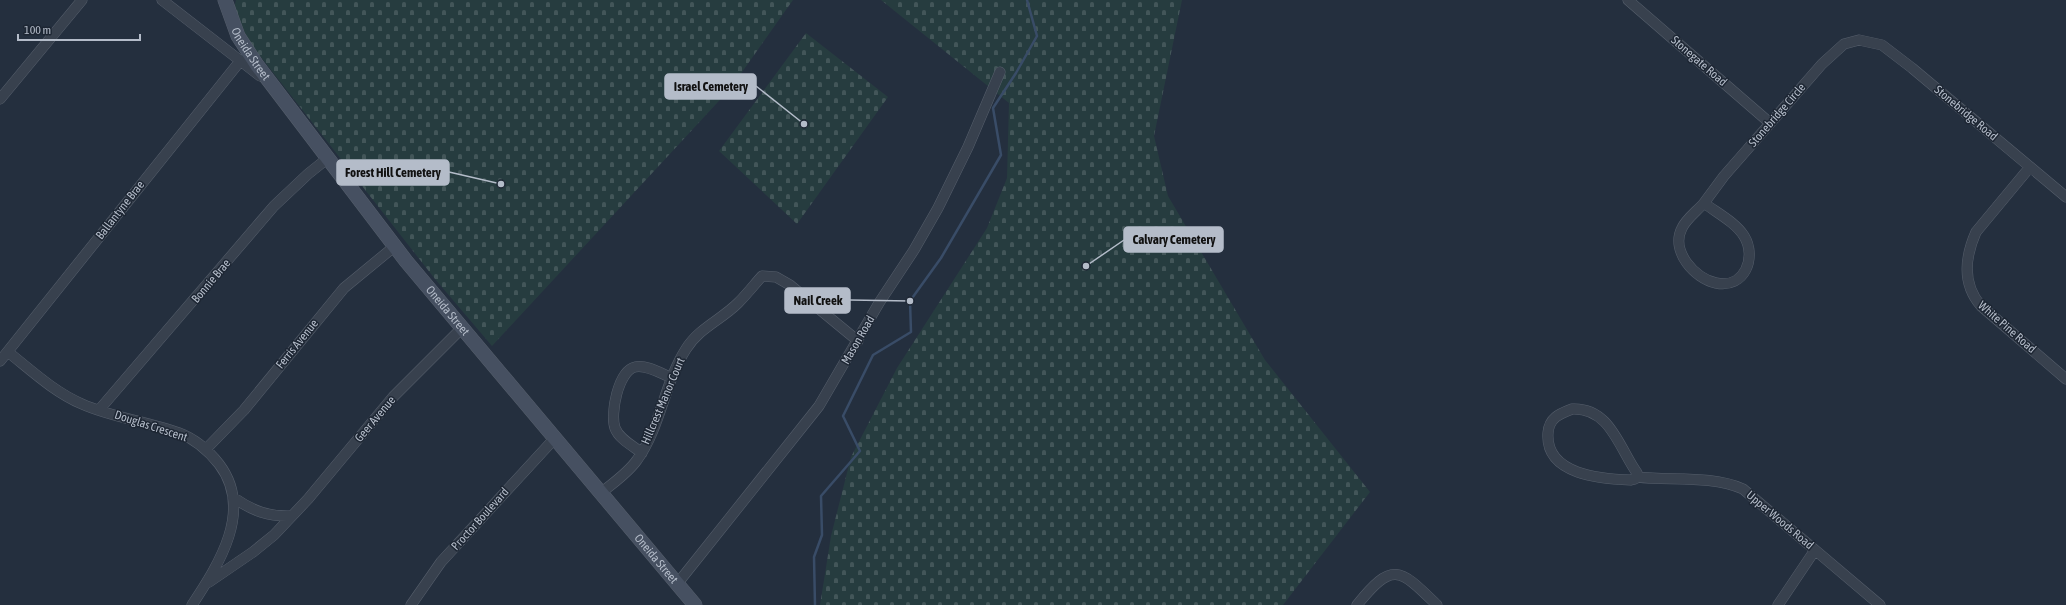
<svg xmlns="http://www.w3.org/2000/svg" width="2066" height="605" font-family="'Asap Condensed',sans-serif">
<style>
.cemetery{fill:url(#cemetery-stones)}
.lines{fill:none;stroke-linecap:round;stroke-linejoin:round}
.stream{stroke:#394c67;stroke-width:2.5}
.street-casing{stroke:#565f6c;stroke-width:11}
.secondary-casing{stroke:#565f6c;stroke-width:15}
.street{stroke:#38414e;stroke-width:10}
.secondary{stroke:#465061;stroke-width:14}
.labels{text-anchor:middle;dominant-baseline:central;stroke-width:3;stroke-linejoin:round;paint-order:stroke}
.street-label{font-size:12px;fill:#b4bcc9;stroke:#1d2633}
.leader{fill:none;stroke:#b4bcc9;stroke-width:1.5}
.callout-dot{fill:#b4bcc9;stroke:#1d2633;stroke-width:1.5}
.callout{fill:#b4bcc9;stroke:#b4bcc9;stroke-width:1.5}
.callout-label{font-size:13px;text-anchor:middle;font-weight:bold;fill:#111}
</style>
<defs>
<pattern id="cemetery-stones" width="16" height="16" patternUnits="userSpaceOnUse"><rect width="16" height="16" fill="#263c3f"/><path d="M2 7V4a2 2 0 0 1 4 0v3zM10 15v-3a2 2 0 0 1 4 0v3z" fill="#435659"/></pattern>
</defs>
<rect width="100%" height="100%" fill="#242f3e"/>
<path class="cemetery" d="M236 0H793L730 89 492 346 435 279 249 42 234 8Z
M881 0H1182L1154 136 1168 196 1265 360 1370 492 1283 605H820L831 536 851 457 897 368 987 228 1007 178 1009 103Z
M806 33 888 97 797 224 719 151Z"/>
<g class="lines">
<path class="stream" d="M815 605 814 557 822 535 821 496 860 451 843 416 873 355 911 332 910 301 941 258 1001 155 993 108 1016 73 1037 36 1027 0"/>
<g class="street-casing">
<path id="street" d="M162 0 260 76
M1628 0 1770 123
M0 99 82 0
M2030 167 1976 232C1965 257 1962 284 1981 306L2066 379
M1704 203 1724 176 1822 64 1844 44 1859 40 1882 45 1912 68 2066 197
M1704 203C1717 213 1735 222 1744 236 1757 257 1745 289 1716 283 1695 279 1670 251 1682 228 1686 219 1697 211 1704 203Z
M8 352C32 371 54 392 82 404 113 418 147 421 179 433 195 439 208 450 219 464 254 510 219 564 192 605
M0 361 241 60
M1572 409C1610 407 1619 448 1637 473L1635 479 1631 480C1601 479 1545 475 1548 433 1549 418 1559 414 1572 409Z
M99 410 274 206 308 174 328 158
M206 449 244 410 344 288 395 246
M642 453C633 446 619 439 615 428 610 414 618 371 635 367 646 364 662 374 672 378
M1637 477C1671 481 1711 475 1743 489L1880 605
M601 493C613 483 628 473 637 460 661 427 664 383 686 349 699 328 721 320 738 303 746 295 754 285 762 276L776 277 790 285 858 341
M234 498C253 511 269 517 292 516
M209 582 253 552 274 535 308 499 393 397 462 328
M677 584 819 406 879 303 914 250 938 208 968 147 1000 72
M411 605 441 562 555 438
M1357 605C1393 560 1400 569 1437 605
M1778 605 1815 550"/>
</g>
<g class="secondary-casing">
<g id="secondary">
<path id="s1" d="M225 0 238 36 257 65 406 261 695 605"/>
</g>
</g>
<use href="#street" class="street"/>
<use href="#secondary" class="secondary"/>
</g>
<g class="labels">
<g class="street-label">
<text stroke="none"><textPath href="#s1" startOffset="60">Oneida Street</textPath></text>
<text transform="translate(1699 61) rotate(41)">Stonegate Road</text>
<text transform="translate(1966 113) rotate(40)">Stonebridge Road</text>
<text transform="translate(1777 115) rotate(-49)">Stonebridge Circle</text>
<text transform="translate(120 210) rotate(-52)">Ballantyne Brae</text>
<text transform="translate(211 281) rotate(-50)">Bonnie Brae</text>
<text stroke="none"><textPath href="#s1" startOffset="384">Oneida Street</textPath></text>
<text transform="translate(2007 327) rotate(41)">White Pine Road</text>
<text transform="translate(858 340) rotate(-60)">Mason Road</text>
<text transform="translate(297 344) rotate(-51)">Ferris Avenue</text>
<text transform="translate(663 401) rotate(-67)">Hillcrest Manor Court</text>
<text transform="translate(375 419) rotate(-50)">Geer Avenue</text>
<text transform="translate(151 426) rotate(18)">Douglas Crescent</text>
<text transform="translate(480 519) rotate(-48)">Proctor Boulevard</text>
<text transform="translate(1780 520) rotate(40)">Upper Woods Road</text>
<text stroke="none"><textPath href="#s1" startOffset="708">Oneida Street</textPath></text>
</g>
</g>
<path class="leader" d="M804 124L756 86M501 184L449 172M1086 266L1124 240M910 301L850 300"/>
<g class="callout-dot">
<circle cx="804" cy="124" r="4"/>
<circle cx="501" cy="184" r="4"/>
<circle cx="1086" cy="266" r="4"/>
<circle cx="910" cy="301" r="4"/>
</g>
<g class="callout">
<rect x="665" y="74" width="91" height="25" rx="4"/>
<rect x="337" y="160" width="112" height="25" rx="4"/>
<rect x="1124" y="227" width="99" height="25" rx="4"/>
<rect x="785" y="288" width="65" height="25" rx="4"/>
</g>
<g class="callout-label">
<text x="711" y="91">Israel Cemetery</text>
<text x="393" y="177">Forest Hill Cemetery</text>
<text x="1174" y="244">Calvary Cemetery</text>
<text x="818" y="305">Nail Creek</text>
</g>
<path d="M18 34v6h122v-6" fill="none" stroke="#b4bcc9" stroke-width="2"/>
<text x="24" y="34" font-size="12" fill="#b4bcc9" stroke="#1d2633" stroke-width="3" paint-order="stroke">100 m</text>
</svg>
